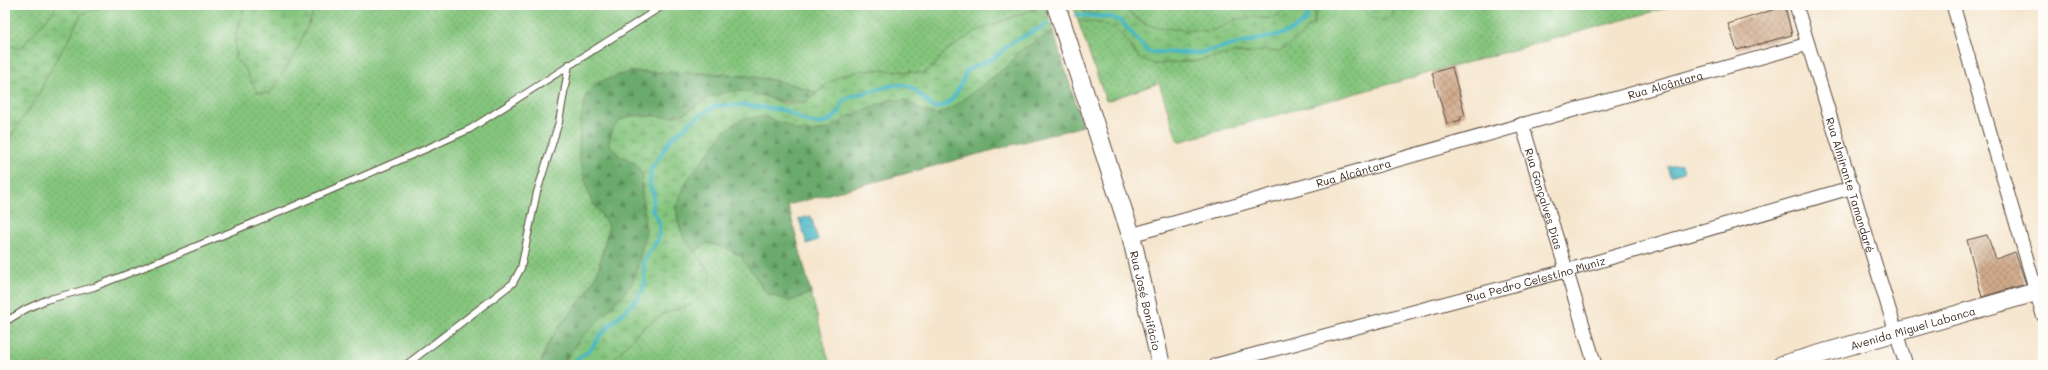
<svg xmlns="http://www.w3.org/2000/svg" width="2048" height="370" font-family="Mali,sans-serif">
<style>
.grass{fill:url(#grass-dots);stroke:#60784e}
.forest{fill:url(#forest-firs);stroke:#536a45}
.wetland{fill:url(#wetland-marsh);stroke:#60784e}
.water{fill:url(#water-ripples);stroke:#427172}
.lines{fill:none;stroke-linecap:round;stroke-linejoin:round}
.stream{stroke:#4ab8c5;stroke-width:4}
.building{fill:url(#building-cross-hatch)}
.lane-casing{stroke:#574638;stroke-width:8}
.street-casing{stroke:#574638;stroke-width:15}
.secondary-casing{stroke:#574638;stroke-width:20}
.lane{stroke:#fff;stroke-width:6}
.street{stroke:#fff;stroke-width:13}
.secondary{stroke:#fff;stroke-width:18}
.labels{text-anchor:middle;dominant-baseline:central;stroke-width:3;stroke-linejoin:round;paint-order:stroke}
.street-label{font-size:11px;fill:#3b2a1e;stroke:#fdfcf7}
</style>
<defs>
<pattern id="grass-dots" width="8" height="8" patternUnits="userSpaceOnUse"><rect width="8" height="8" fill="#84c57d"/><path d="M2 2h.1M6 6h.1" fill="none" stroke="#6da066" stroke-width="1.8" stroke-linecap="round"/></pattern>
<pattern id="forest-firs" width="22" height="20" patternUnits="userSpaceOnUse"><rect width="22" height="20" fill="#6baa6c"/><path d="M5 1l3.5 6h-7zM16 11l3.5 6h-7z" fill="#598b58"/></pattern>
<pattern id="wetland-marsh" width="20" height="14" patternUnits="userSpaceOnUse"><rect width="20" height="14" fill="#84c57d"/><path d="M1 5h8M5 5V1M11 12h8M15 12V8" fill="none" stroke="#6da066"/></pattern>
<pattern id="water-ripples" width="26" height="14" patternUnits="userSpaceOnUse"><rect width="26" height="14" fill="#4ab8c5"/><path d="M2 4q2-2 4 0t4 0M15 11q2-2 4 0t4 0" fill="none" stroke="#3f969f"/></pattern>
<pattern id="building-cross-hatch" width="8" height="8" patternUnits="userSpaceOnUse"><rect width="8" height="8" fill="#d1ab8c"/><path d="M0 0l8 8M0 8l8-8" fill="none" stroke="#ab8b72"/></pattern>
</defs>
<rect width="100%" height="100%" fill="#fdfcf7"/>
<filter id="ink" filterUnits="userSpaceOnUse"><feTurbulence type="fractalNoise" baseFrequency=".025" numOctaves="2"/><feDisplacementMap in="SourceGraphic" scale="8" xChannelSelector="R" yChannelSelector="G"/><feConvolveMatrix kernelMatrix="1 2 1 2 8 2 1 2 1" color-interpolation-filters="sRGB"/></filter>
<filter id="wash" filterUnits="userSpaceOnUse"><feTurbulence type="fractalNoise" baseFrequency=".012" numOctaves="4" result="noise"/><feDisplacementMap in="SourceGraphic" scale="16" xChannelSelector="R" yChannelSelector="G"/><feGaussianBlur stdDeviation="0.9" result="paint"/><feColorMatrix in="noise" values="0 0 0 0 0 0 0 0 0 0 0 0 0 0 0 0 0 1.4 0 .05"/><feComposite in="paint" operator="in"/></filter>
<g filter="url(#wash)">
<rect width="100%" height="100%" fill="#f5e5cc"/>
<path class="grass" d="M5 5H56L54 10 20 49 5 44Z
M107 5H245L235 38V58L244 67 257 92 269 93 295 54 317 5H1044L977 31 946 51 936 64 924 73 874 69 823 87 817 93C759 70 691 73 629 72L590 199 601 214 609 228C603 245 602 264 594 280 580 309 546 331 541 365H5V144L36 99 55 61 68 41 81 14Z
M1077 5H1106L1095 14 1084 12 1080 5Z
M1117 5H1288L1282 13 1272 19 1256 17 1214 30 1204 31 1156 28 1146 24Z
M1321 5 1392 7 1391 5H1677L1178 142 1159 83 1106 101 1078 21 1100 23 1114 28 1130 44 1134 52 1155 64 1196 61 1234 53H1251L1266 50 1275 52 1286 48 1315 22V13Z
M707 243 721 246 740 255 768 294 790 301 811 293 830 365H609L639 331 663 314 694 303 711 273 694 252Z"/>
<path class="forest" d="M1053 31 1083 126 788 205 811 293 790 301 767 294 740 255 721 246 707 243 694 252 684 239 678 222 676 207 686 182 725 131 740 120 760 116 783 123 799 131 813 132 829 129 851 115 892 99 908 101 923 111 937 114 953 107 1010 64 1018 52Z
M629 72C691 73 758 69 817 93 801 109 790 100 771 100 760 100 711 98 704 101 696 104 689 113 680 115 661 119 642 115 622 119L617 154 635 163 643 175 642 191 646 232 637 270 631 286 624 294 565 359 562 365H541C546 331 580 309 594 280 602 264 603 245 609 228L601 214 590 199 579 158 580 124 586 95 598 82Z"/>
<path class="wetland" d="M56 5H107L81 14 68 41 55 61 36 99 5 144V44L20 49 54 10Z
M245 5H317L295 54 270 93 257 92 244 67 235 58V38Z
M1045 5 1053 31 1018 52 1010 64 953 107 937 114 923 111 908 101 892 99 851 115 829 129 813 132 799 131 783 123 760 116 740 120 725 131 686 182 676 207 678 222 684 239 711 273 708 290 694 303 663 314 639 331 609 365H562L579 341 624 294 631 286 637 270 646 232 642 191 643 175 635 163 617 154 609 143C612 133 613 125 621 120 635 111 664 120 681 115 688 113 695 106 702 102 714 94 733 89 748 92 764 94 779 105 795 104 815 103 824 81 843 75 873 66 894 72 924 73L936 64 946 51 977 31Z
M1077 5H1080L1084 12 1095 14C1098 12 1103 6 1107 5 1123 1 1133 19 1146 25 1155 28 1204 32 1213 30 1223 28 1232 20 1241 18 1263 14 1272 27 1288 5H1321L1315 13 1313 25 1308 27 1303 34 1286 48 1275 52 1266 50 1252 53H1234L1196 61 1155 64 1140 59 1130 44 1114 28 1100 23 1078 21 1074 7Z
M1363 5H1391L1394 12C1387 30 1367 17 1363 5Z"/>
<path class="water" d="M1682 164 1684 172 1670 176 1667 167Z
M811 216 818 240 807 244 799 219Z"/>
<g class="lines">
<path class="stream" d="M1076 15 1110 17 1121 21 1148 52 1198 53 1286 33 1299 26 1306 20 1310 5
M574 365 576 360 591 349 601 334 639 297 645 284 643 261 657 241 659 233V222L652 209 654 195 650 185 651 170 671 139 697 117 715 106 743 105 784 110 805 121 819 124 831 120 839 112 842 102 849 97 893 85H907L915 90 934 108C953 108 961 85 967 70L994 58 1011 43 1049 23"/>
</g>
<g id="blocks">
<path class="building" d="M1785 6 1792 35 1737 50 1728 24Z
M1452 67 1465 115 1460 117 1461 120 1447 124 1432 73Z
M1987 235 1996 259 2015 252 2026 284 1982 297 1967 240Z"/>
</g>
</g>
<g filter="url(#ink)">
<use href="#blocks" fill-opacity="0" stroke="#574638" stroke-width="1"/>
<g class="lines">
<g class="lane-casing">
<path id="lane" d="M5 322 26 309 46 300 94 287 150 265 287 209 428 148 470 129 664 5
M406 365 513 283 521 268 537 192 559 122 569 64"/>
</g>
<g class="street-casing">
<g id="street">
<path id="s1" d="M1796 5 1906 365"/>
<path d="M1953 5 2043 315"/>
<path id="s2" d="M1522 124 1595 365"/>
<path id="s3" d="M1131 235 1808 44"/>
<path id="s4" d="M1216 365 1565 271 1853 187"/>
</g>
</g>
<g class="secondary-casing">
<g id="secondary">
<path id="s5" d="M1056 5 1131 235 1161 365"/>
<path id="s6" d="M1782 365 2043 290"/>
</g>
</g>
<use href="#lane" class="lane"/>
<use href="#street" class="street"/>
<use href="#secondary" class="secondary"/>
</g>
</g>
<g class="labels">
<g class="street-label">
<text stroke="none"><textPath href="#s3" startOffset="555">Rua Alcântara</textPath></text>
<text stroke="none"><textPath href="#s3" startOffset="231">Rua Alcântara</textPath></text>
<text stroke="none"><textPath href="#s1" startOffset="188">Rua Almirante Tamandaré</textPath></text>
<text stroke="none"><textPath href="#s2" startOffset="78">Rua Gonçalves Dias</textPath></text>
<text stroke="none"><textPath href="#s4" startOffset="331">Rua Pedro Celestino Muniz</textPath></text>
<text stroke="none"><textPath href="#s5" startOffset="309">Rua José Bonifácio</textPath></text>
<text stroke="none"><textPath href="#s6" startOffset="136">Avenida Miguel Labanca</textPath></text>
</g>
</g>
<rect width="2048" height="370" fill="none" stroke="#fdfcf7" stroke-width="20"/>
</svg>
